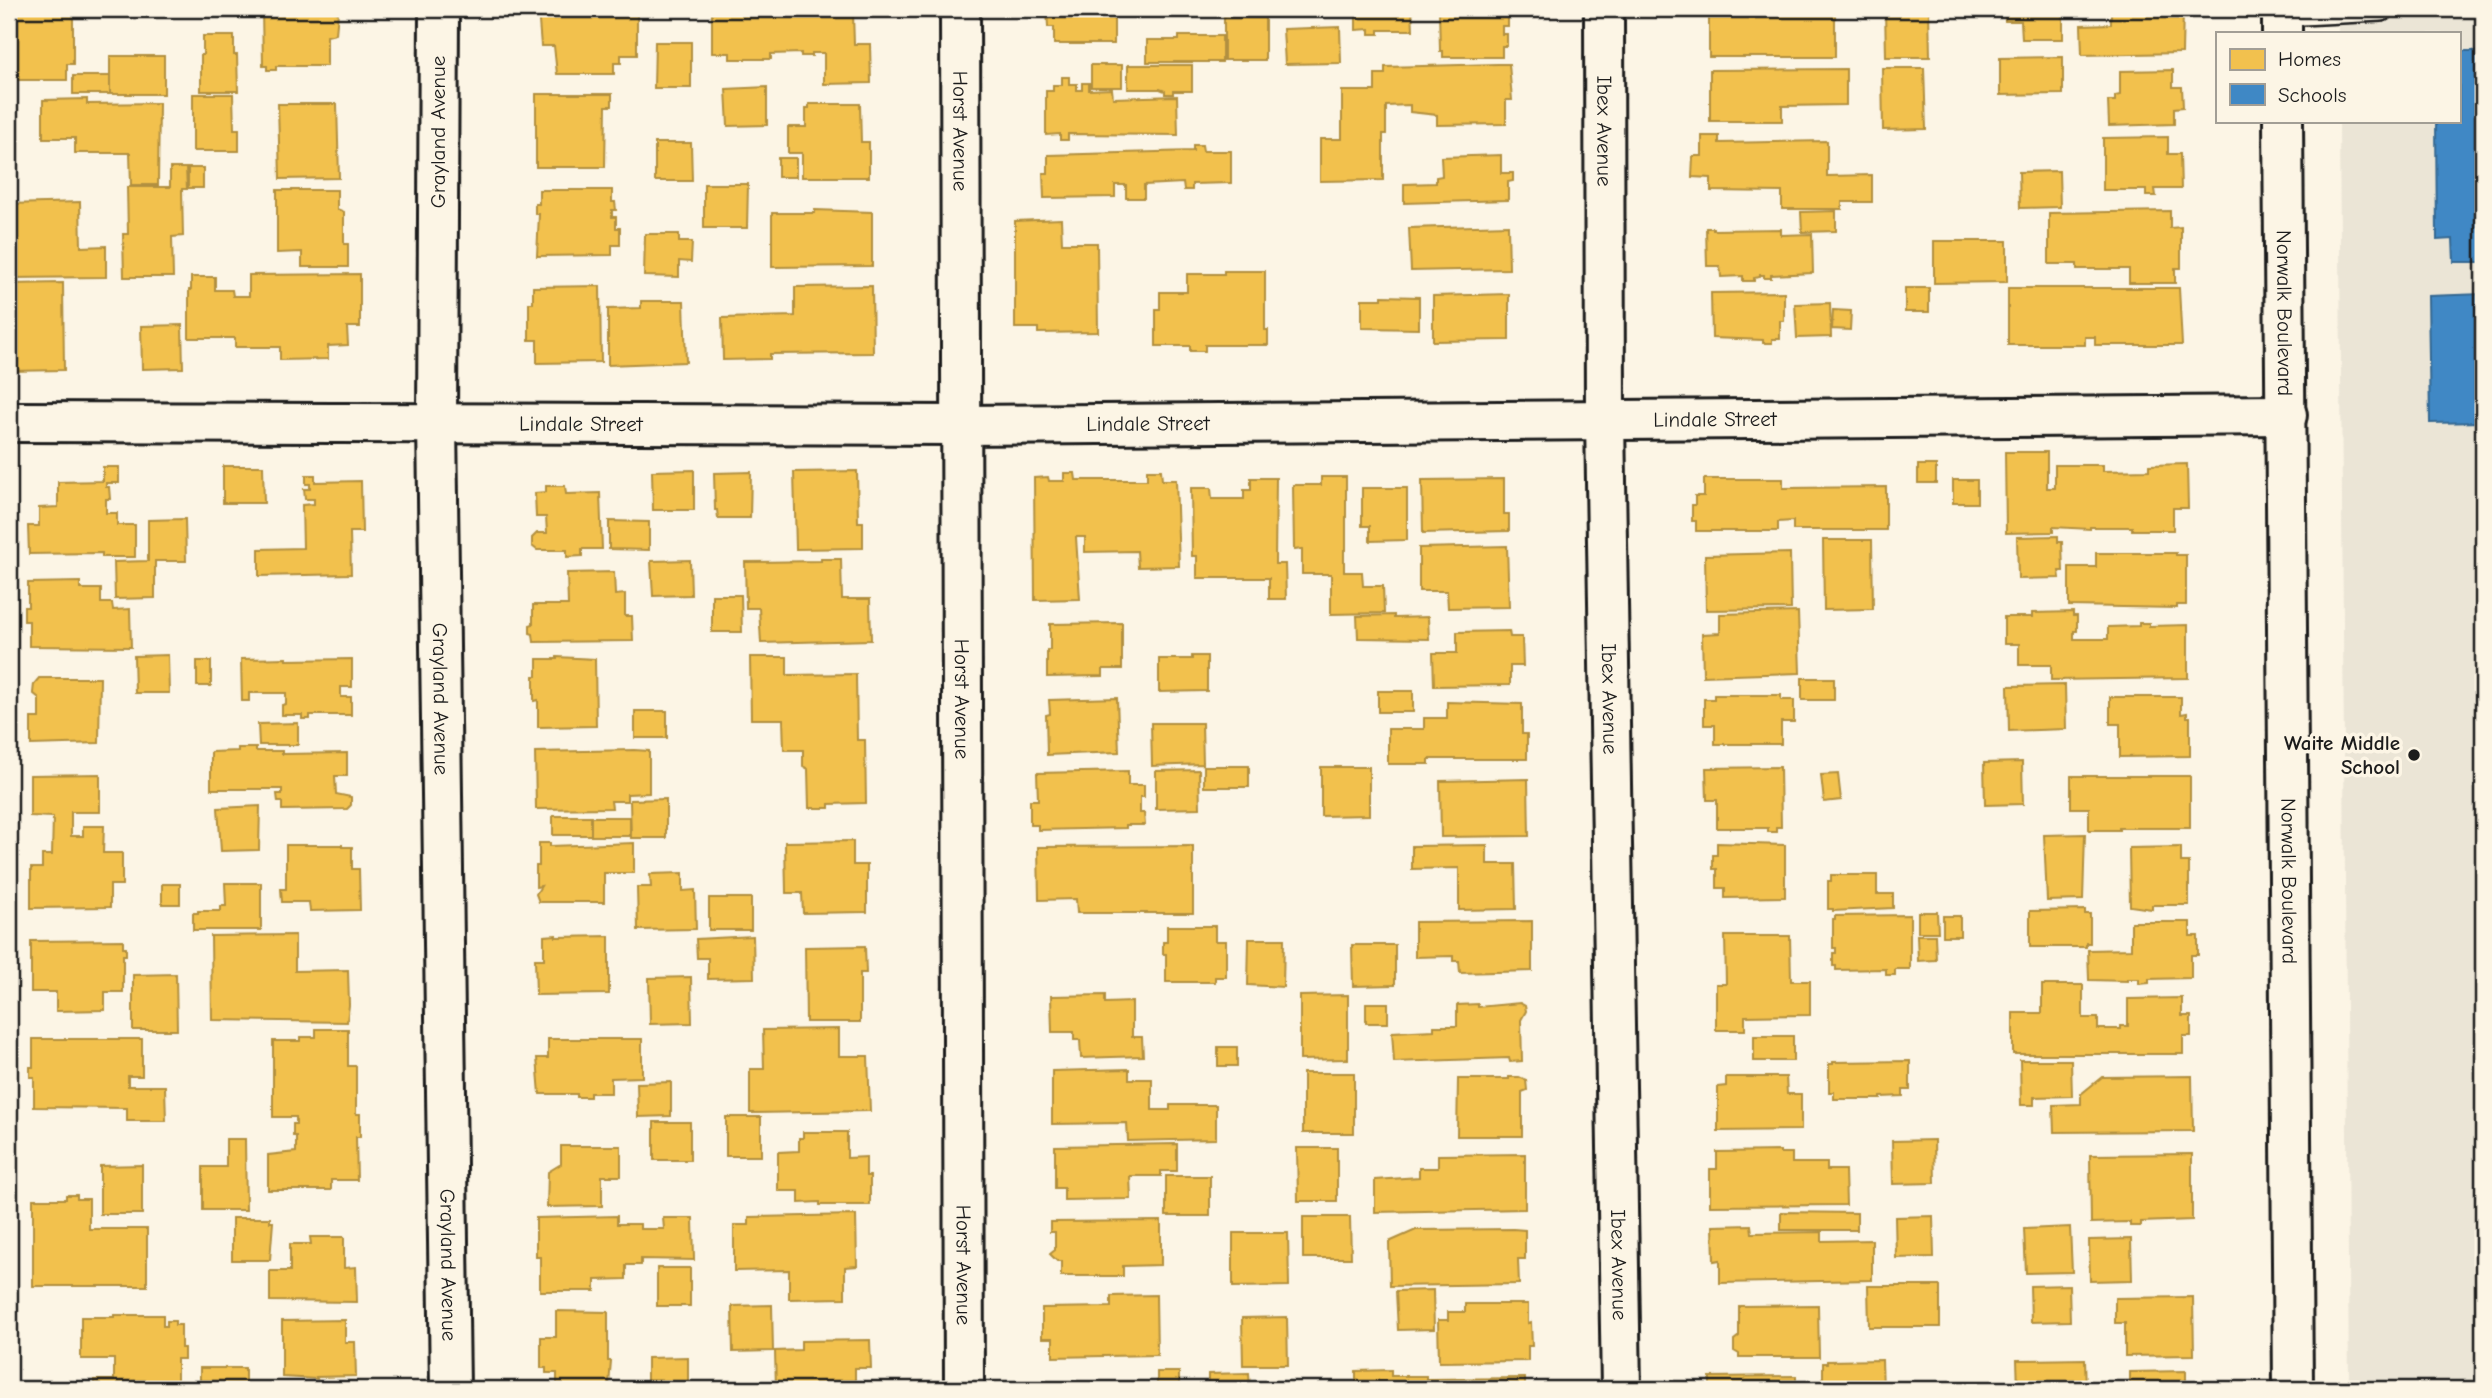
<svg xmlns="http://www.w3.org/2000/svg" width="2492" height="1398" font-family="'Comic Neue',sans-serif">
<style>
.built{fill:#ebe5d6}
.homes{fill:#f2c14e;stroke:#b2903f;stroke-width:2}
.schools{fill:#3f88c5;stroke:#346892;stroke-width:2}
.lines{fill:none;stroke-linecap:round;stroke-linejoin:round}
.service-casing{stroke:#1c1c1c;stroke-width:28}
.minor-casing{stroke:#1c1c1c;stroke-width:44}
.tertiary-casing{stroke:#1c1c1c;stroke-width:44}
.service{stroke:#fcf5e5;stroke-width:23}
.minor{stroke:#fcf5e5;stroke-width:38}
.tertiary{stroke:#fcf5e5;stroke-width:38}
.poi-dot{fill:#1c1c1c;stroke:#fcf5e5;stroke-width:2.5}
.labels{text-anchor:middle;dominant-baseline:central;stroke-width:7;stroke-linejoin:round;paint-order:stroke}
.street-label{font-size:21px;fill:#1c1c1c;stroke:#fcf5e5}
.poi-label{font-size:21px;font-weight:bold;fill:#1c1c1c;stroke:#fcf5e5;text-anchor:end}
</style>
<rect width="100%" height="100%" fill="#fcf5e5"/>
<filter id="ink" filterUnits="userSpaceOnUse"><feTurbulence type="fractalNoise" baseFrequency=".0143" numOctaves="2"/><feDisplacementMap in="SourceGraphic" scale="14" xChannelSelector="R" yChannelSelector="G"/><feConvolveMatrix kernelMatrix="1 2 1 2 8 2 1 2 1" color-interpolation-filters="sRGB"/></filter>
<g filter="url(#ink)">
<path class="built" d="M2338 9H2483V1389H2349L2339 121H2459V33H2338Z"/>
<path class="homes" d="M9 9H73V64H67V80H16V63H9Z
M262 9H336V12H338L336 34 327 36V66H276V70H267V66H263Z
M538 9H637V55H621V63H614V74H557L554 46H541Z
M729 9H845V13H853L854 44H870L871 83 824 84V53H812V56H801V53L771 54V59H730V53H712V13L729 12Z
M1047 9H1114V44H1054V27H1048Z
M1356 9H1412L1413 30H1379V34H1370V29L1356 30Z
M1439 9H1508V26H1502V34H1507V46H1502V57H1443V51H1440Z
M1709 9H1835V57H1709Z
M1885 9H1929L1930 57H1886Z
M2005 9H2063V39H2022L2021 21H2005Z
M2111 9H2183L2182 53 2082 55 2081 25 2111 24Z
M1224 17 1265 18V60H1224Z
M1340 27 1341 63 1285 64 1283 29Z
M203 36H234V55H237L238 91H201V55H203Z
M1179 36H1222V62H1147V40H1179Z
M655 42H691V88H654Z
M110 56H164V94H110Z
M2063 57V94L2000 95V58Z
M1498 64H1509L1512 100H1506V124L1437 125V115L1410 112V105L1386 106V134H1383V180L1320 181V139H1342V91H1375V74H1385V67Z
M1091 65H1122V87H1091Z
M1128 65H1192V91H1173V94H1165V91L1160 89H1128Z
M1882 68H1924L1926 129 1883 130Z
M1846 69V105L1782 106V121H1710V70Z
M2173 70V87H2182L2183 107 2174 108V124L2109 126 2108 101H2115V96L2120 95V71Z
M73 76H110V94H73Z
M1062 77H1069V84H1077V90H1082V83H1089V90L1112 89 1113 98 1177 96 1178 135 1068 134V140H1060V134L1046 135V91H1053V85H1062Z
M767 87V125L728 126 726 89Z
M193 94H233L234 129H239V151H193Z
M536 94H612V106H606L605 167H536Z
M87 99V104L159 103 158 185H131L130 153H75V138H43V100Z
M278 104H337L339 178 280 179Z
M809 104H860L861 142H869V177H802V153H788V127H806V108H809Z
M1702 136H1719V143L1827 141V176L1872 175V202H1842V209H1782V192L1711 191V178L1692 177 1693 156H1702Z
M2168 137V154H2180L2181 189H2155L2156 196H2146V190H2103V138Z
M655 143H691L692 181H655Z
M1193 145H1202L1203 151H1231V183L1192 184V190H1184L1183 183 1144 185V198H1126V185H1115V197L1044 198 1043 173H1048V155L1193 151Z
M1501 155V173H1513V181L1508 182V200L1404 203V184L1436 183V177L1442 176 1441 157Z
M778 158H796V177H778Z
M170 168H186L187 189H182L183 236 172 237 173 277H124L123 234H128L127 187H170Z
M188 168H203V188H188Z
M2059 171 2060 207 2020 208 2019 172Z
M704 184H748L747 228H704Z
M277 190H337V209L344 212V244H348V267H302V252L277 253Z
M539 190H612V202H615L616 210H612V217H616V228H620V245H612V255L537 256 539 214H535V204H539Z
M80 202 81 247 106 246V277L10 278 9 204Z
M815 210 872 212V266L772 267V213H815Z
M1836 211V231L1802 232 1801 212Z
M2170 211V228L2181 227V268H2175V283H2129V269H2077V264H2049V213Z
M1061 219 1062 243H1097L1098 332 1038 333V328H1015V221Z
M1508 225 1509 269 1411 271 1409 228Z
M1706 228H1713V230L1781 229V235L1812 234 1813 273 1771 275V278H1764V275H1760V277L1754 278V281H1743V276L1721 277 1720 266H1707Z
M645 234H679V242H692L691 262 679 261V277L644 276Z
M1934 241H2007V282L1934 283Z
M1224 271H1265V330H1268V345H1205V351H1190V346H1156V309H1160V292H1187V274H1224Z
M360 274V327H347L348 345 328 346V359L280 360V347H235V338H189V290H191V277H215V290H232L233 296H249V275Z
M63 283 64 370 9 371V284Z
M600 286 601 362 537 363V340H529V303H533V287Z
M872 286 873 353 770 354V359L723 360 722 318 795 316V287Z
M1905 288H1929V312H1905Z
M2008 288H2179L2182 345H2095V337H2085V345H2008Z
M1784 292V321H1780V339H1772V343H1763V340L1712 338 1711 293Z
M1509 294V340L1433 341V296Z
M1382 296 1419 297V329L1362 328V299H1382Z
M641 301H684L686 362 608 365V309L641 308Z
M1830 303 1831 337 1797 338 1795 304Z
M1833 310 1851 311 1850 330 1832 329Z
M182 325 183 368 142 369 141 326Z
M2005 452H2047V488H2055V465H2103V471L2149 470V465L2187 464 2188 508H2173V530H2132V527H2090V529L2053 527V532L2006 533Z
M1918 465H1936V483H1918Z
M223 466H263L264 503H223Z
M103 467H119V483H106V487H109L110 499H106V513H117V525H135V557H102V553L29 554 28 526H39V508L58 507V482L103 481Z
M694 470V510H653L652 471Z
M1147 470H1161L1162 480H1176L1179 566 1138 567 1137 551 1085 552V537H1076L1080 599 1035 600 1034 478 1048 477 1049 481H1064V473H1075L1076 480H1147Z
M857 471 858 522H863V548L796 549 794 472Z
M751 472 750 518H718L717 510H715L714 473Z
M306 475H315V482L361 481 362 532H350L351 574 259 576V549L303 548 302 505 314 504V499H305L304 489H310V484H306Z
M1321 477H1346V550H1344V572H1362L1363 586H1383L1384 613 1331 614V574H1302V549L1294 550 1293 485H1321Z
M1251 478H1276L1275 564H1285L1286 599H1269V578H1197V556H1192L1191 488H1211L1212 499H1244V490H1251Z
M1504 479V514H1509V531L1423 533 1422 480Z
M1704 479H1783V488L1886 487V530H1793V521L1778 522V531H1696V521H1692V505H1695V496H1704Z
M1953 480H1977V503H1953Z
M546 486H565L566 494 600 493 602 549H582V556L567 557V550H537L532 546V538L537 533H547L546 517H536L535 493 546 492Z
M1362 488H1407V540L1370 541V526H1362Z
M185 519 186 561H155V598L115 599 114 562 148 561V520Z
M609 521 649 522V550L609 549Z
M2058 536V542H2062L2063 571H2059L2060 578 2018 579 2017 537Z
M1823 540H1872L1873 609 1824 610Z
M1507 546 1509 607 1448 608 1447 591H1419V548Z
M1790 553 1791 609 1706 610 1705 555Z
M2096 553H2176V555H2186V605H2177V608L2069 606V567H2096Z
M821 559H841L842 599H870L871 640 761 643 759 608H746L745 562 821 561Z
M690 560 691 595 653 596 651 561Z
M614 572 615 595 625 594V616H632L633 641 534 642 533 634 530 633V625L533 624V605H568L567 573Z
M80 582V589H101V603H112L113 610 130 609 131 647 29 646V621H24V607H28V583Z
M712 595H741L742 632H712Z
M1798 612 1800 673 1703 676 1702 634 1720 633V614Z
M2073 612V616H2077V631H2074V639H2108V627L2139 626V623H2149V626L2188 625V678L2051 680V665H2019V644H2004V617H2032V613Z
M1394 615V618L1428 617 1429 639 1358 638 1357 616Z
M1122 623V669H1103V676L1047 677V650H1050V624Z
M1509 631 1510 637H1522L1523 666H1510V685L1434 686 1433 653H1457V632Z
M168 655 169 693H135L134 656Z
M1192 656H1207V691L1159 692V659H1192Z
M557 657 595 659 596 726 538 727V700L534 701V676H537V659H557Z
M750 657H787V675L856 674 857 740H865L866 803 829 804V808H809L808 769 803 766V750H784L783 719H751Z
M286 658V660L352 659V687H341V697H351V715H310V719H302V715H282V705L286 704V693H249V701H242L241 659Z
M197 661H211V686H197Z
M39 678H100L99 743 31 745V718H39V698L33 693 34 684Z
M1802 678H1834V700H1802Z
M2065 685 2066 729 2009 731 2008 686Z
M1378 691H1413V712H1378Z
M1714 695H1781V700H1794V722H1781V744H1715V725H1704V699H1714Z
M2110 697H2181V714L2187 713V717H2190V756L2120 757V724H2110Z
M1117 698 1119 752 1047 755 1046 715 1050 714 1049 700Z
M1447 702 1522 704V734H1527V759H1429V764H1388V729H1424V718H1447Z
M635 711H667V738H635Z
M298 723V745H259L258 724Z
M1151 723H1202L1203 764 1152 766Z
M238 748H256V751H282V754L347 753V776H335L336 794 351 797V805L347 809 282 810V802H278L277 794H282V789H211V752L238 751Z
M634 750 649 751V793L627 794V801H611L612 808 536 809 535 752Z
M2022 762 2023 804 1985 805 1984 763Z
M1204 766H1249V787H1204Z
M1321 767H1369V815L1321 816Z
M1780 767 1781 827H1776V832H1768V828H1717V800H1707L1706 768Z
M1199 770 1200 808 1156 809V771Z
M1128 771V785H1144V797H1140V813H1144L1145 825H1126V828L1038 830V825H1030V800H1038L1037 773Z
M100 774V812H71V836H83V826H104L103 853H122V885H110V907L31 908V868H42V855H52L53 817 30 816V775Z
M1838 774 1841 800 1824 802 1821 775Z
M2071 776H2190V828H2119V830H2089V808H2071Z
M1528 779 1529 836 1441 837 1440 781Z
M666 799V838H631L630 800Z
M260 806 259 850 221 851 218 808Z
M553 816H591V835H553Z
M591 817H630V836H591Z
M2085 834 2083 900 2047 901 2044 835Z
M853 841V865H867V912L803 913 802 893H786L785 842Z
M539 843H550V846L634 843V873H604V902H539L536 894 541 886 536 887V866H539Z
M1717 843 1785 845V897L1725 898V888H1717V869H1713V855H1717Z
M286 845H342V847H352V869H359L360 910 310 911 309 902H282L281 889H286Z
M1487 845V864H1515L1516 909 1459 910V868L1412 869V846Z
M1193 846V913H1077L1076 899 1039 900 1038 847Z
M2181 847V862H2189V905H2152V909L2130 906 2129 848Z
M683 873V891L695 890 696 929 638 930 637 887H651L650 874Z
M1831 875H1877V894H1893V908L1833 911V909H1828V881H1831Z
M225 883H261V930H193V913H198V911H221V906H226Z
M162 884H180V904H162Z
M709 898H751V930H709Z
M2085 910V914H2090V943H2086V947H2030V911Z
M1918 912H1937L1938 932H1918Z
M1910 915V969H1895V975H1886V969L1836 970V966H1833V953H1836V948H1833V919H1835V916Z
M1943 916H1960V936H1943Z
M1532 921V971L1460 973 1459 961H1453V956L1415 957V922Z
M2131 922H2190V936H2198V955H2191V978L2149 979V983L2139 984V979H2127V981L2089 980 2088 950 2131 949Z
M1167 926H1215V941H1226V977H1215V982H1166V954H1163V942H1167Z
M295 935V971L348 970 349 1005 347 1022 212 1020 211 936Z
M556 935V937L609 936V994L536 995 535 959H544V936Z
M1917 935H1935L1936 960 1918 961Z
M753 936 754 978 708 979V958H697L696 939Z
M1725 936H1790L1791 981H1810V1015L1745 1016V1030H1716V984H1726Z
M1249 939H1284L1283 987 1248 985Z
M123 940V947H126V955H123V992H105V1010L56 1011V992H31V941Z
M1352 945H1395V985L1353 986Z
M865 946 866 973H860V1022H806L805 947Z
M176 974 177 1030H133V975Z
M691 977 692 1023 650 1024 649 978Z
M2042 985H2083V1018H2098V1029H2121V1026H2128V999L2182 998V1016H2191V1036H2183V1054H2013V1013H2042Z
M1105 995V1003L1132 1002V1037H1142L1143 1056 1081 1058 1080 1040H1074V1032H1052L1051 996Z
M1348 995V1059L1300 1060V996Z
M1366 1003H1388V1023H1366Z
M1520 1003 1525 1006 1526 1011 1521 1020 1522 1061 1510 1062 1509 1058 1394 1062 1392 1032 1434 1030V1026H1457V1005L1478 1004V1007Z
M316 1029H348V1066H356V1114H360V1137H356L357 1180H331V1190H268V1155L296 1152V1136H293V1124H296V1117H273V1041H300V1037H316Z
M839 1029V1056H868L870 1111 750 1113V1069H764L763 1030Z
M1754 1036H1793V1061H1754Z
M33 1039H142V1076H128V1086H165L166 1121H127V1108L34 1107V1077H30V1067H33Z
M548 1039H642V1077L611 1078V1093H590V1097H577V1094H540L537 1058H548Z
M1218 1047H1237V1066H1218Z
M2020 1060H2071L2072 1096 2034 1097V1105H2021Z
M1910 1061V1090H1903V1096L1881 1097V1099H1834V1092H1829V1064H1833V1062Z
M1129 1069V1079H1152V1110H1170V1105H1216V1139L1128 1141 1127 1123 1052 1124V1071Z
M1303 1073H1354V1133H1303Z
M2192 1076 2193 1131 2054 1132 2053 1105 2081 1104V1094L2102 1077Z
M1509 1077H1519L1526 1080 1527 1090 1522 1092V1136H1457L1458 1079H1509Z
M1726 1077H1786L1787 1094H1801V1130L1718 1131V1087L1726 1086Z
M671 1082V1116L638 1117 637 1083Z
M726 1117H761V1156H726Z
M654 1122H690V1160H654Z
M803 1132H847V1158L866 1157V1176H870V1205H820V1202L799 1203V1191H778V1152L799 1151V1138H803Z
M226 1139H245L246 1210H203V1167H226Z
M1934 1140 1935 1183 1893 1184 1892 1141Z
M1177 1144V1171H1161V1176H1130L1131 1199 1064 1200V1188H1055V1146Z
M561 1146H621V1176H602V1206L547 1207 548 1172 561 1164Z
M1297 1148H1337V1201H1298Z
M1780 1151V1153H1792V1163H1827V1170H1845L1846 1205 1710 1206V1169H1717V1152Z
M1525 1154V1209L1375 1212V1180L1419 1177V1168H1438V1155Z
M2192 1154V1220L2141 1222V1226H2130V1222L2091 1223 2090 1155Z
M142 1165V1214H100V1166Z
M1166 1176H1210V1216H1166Z
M66 1195H77V1199H89V1229H147V1286H33V1199H66Z
M1781 1212 1857 1213V1230H1781Z
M856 1215 857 1266 845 1267V1298L789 1299V1270L734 1271V1225H749V1217Z
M617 1216V1224H640V1229H664L663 1218H693L694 1260 641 1259V1265H626V1279L595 1280V1291H540V1257H536V1218Z
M1933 1216 1934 1257 1896 1258 1895 1217Z
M1303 1217H1350L1351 1258H1303Z
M232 1218H270V1222H273L270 1260H232Z
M1161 1221V1265L1123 1266V1276H1061V1261H1057L1050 1254 1055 1250V1232H1050V1222Z
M1751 1225 1752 1233 1822 1232V1241L1872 1240V1280L1720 1283V1260L1714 1261 1713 1226Z
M2070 1227 2072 1272 2026 1273 2024 1229Z
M1513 1229 1525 1230V1259H1518L1519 1284 1390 1286 1389 1242 1416 1230Z
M1233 1233H1288L1289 1286 1233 1287Z
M310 1237H344V1268L356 1267 357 1302 270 1301V1271H290V1244H311Z
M2131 1239 2132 1280 2090 1281 2089 1240Z
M657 1268H690V1306H657Z
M2069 1285 2070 1321 2031 1322 2030 1286Z
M1868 1286H1940V1327H1869Z
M1433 1290 1434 1329 1398 1330 1396 1291Z
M1156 1295 1157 1355 1053 1357V1338H1042V1308L1111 1307V1296Z
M2193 1297 2194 1355 2125 1356V1323H2115V1298Z
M1465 1304H1528V1323L1531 1322 1532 1346H1528V1361L1439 1362 1438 1320H1448V1312H1465Z
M772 1305 773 1351 733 1352 732 1306Z
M1818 1305 1819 1357H1739V1354L1734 1351V1340L1739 1336V1306Z
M556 1311 608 1312V1361H611L609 1385H557V1373H546V1368H541V1337H556Z
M114 1315H163V1326H167V1321H175V1325H181V1348H184V1359H177V1383H172V1389H94V1380H114V1359H81V1317H114Z
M1287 1317 1288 1365H1243L1242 1318Z
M345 1320V1342H355L356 1376 316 1377 317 1379 282 1377V1321Z
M870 1340 871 1368H855V1389H776L775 1351 801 1350V1341Z
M688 1357V1389H647V1358Z
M2085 1359 2086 1389H2018L2017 1360Z
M1882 1360 1883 1389H1823V1363H1827V1361Z
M200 1368H245V1389H200Z
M1391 1370V1376H1426V1379L1525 1378V1389H1356V1371Z
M2186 1371V1389H2130V1372Z
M1157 1372H1179V1387H1157Z
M1249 1373 1250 1389H1208V1374Z
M1796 1376V1389H1710V1377Z
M1143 1385V1389H1044V1387Z"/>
<path class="schools" d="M2459 51H2483V262H2454L2453 239 2437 240 2436 121H2459Z
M2483 294V422L2430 423 2428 296Z"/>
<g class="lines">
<g class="service-casing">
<path id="service" d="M2282 14 2381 9"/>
</g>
<g class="minor-casing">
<g id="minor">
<path id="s1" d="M439 9 437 423 450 1389"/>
<path id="s2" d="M960 9 964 1389"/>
<path id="s3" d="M1604 9 1605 420 1621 1389"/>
<path id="s4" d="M9 422 960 425 2287 415"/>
</g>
</g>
<g class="tertiary-casing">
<g id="tertiary">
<path d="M2282 9V33"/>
<path id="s5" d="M2283 121 2293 1389"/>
</g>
</g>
<use href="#service" class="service"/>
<use href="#minor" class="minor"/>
<use href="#tertiary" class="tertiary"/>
</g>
</g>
<circle class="poi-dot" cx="2414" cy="755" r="7"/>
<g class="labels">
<g class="street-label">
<text transform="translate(438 132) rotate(-90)">Grayland Avenue</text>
<text stroke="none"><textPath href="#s2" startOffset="122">Horst Avenue</textPath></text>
<text stroke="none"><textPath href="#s3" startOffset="122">Ibex Avenue</textPath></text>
<text stroke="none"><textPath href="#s5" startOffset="192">Norwalk Boulevard</textPath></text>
<text stroke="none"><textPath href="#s4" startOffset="1706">Lindale Street</textPath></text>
<text stroke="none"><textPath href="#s4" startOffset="572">Lindale Street</textPath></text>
<text stroke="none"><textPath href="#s4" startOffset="1139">Lindale Street</textPath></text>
<text stroke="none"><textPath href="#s1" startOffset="690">Grayland Avenue</textPath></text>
<text stroke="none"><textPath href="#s2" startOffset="690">Horst Avenue</textPath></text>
<text stroke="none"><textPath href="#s3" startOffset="690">Ibex Avenue</textPath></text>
<text stroke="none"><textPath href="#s5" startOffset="760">Norwalk Boulevard</textPath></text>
<text stroke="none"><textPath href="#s1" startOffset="1256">Grayland Avenue</textPath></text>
<text stroke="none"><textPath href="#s2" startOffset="1256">Horst Avenue</textPath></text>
<text stroke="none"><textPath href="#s3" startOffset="1256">Ibex Avenue</textPath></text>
</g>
<g class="poi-label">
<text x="2400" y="743">Waite Middle<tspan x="2400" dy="24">School</tspan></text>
</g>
</g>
<rect width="2492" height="1398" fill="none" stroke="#fcf5e5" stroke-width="35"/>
<rect x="18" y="18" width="2457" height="1363" fill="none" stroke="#1c1c1c" stroke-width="2.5" filter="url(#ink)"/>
<rect x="2216" y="32" width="245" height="91" fill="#fcf5e5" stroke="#a29e95" stroke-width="2"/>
<rect x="2230" y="49" width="35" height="21" fill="#f2c14e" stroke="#a29e95" stroke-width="2"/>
<text x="2278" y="66" font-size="21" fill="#1c1c1c">Homes</text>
<rect x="2230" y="84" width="35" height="21" fill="#3f88c5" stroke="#a29e95" stroke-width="2"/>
<text x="2278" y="102" font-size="21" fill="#1c1c1c">Schools</text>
</svg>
